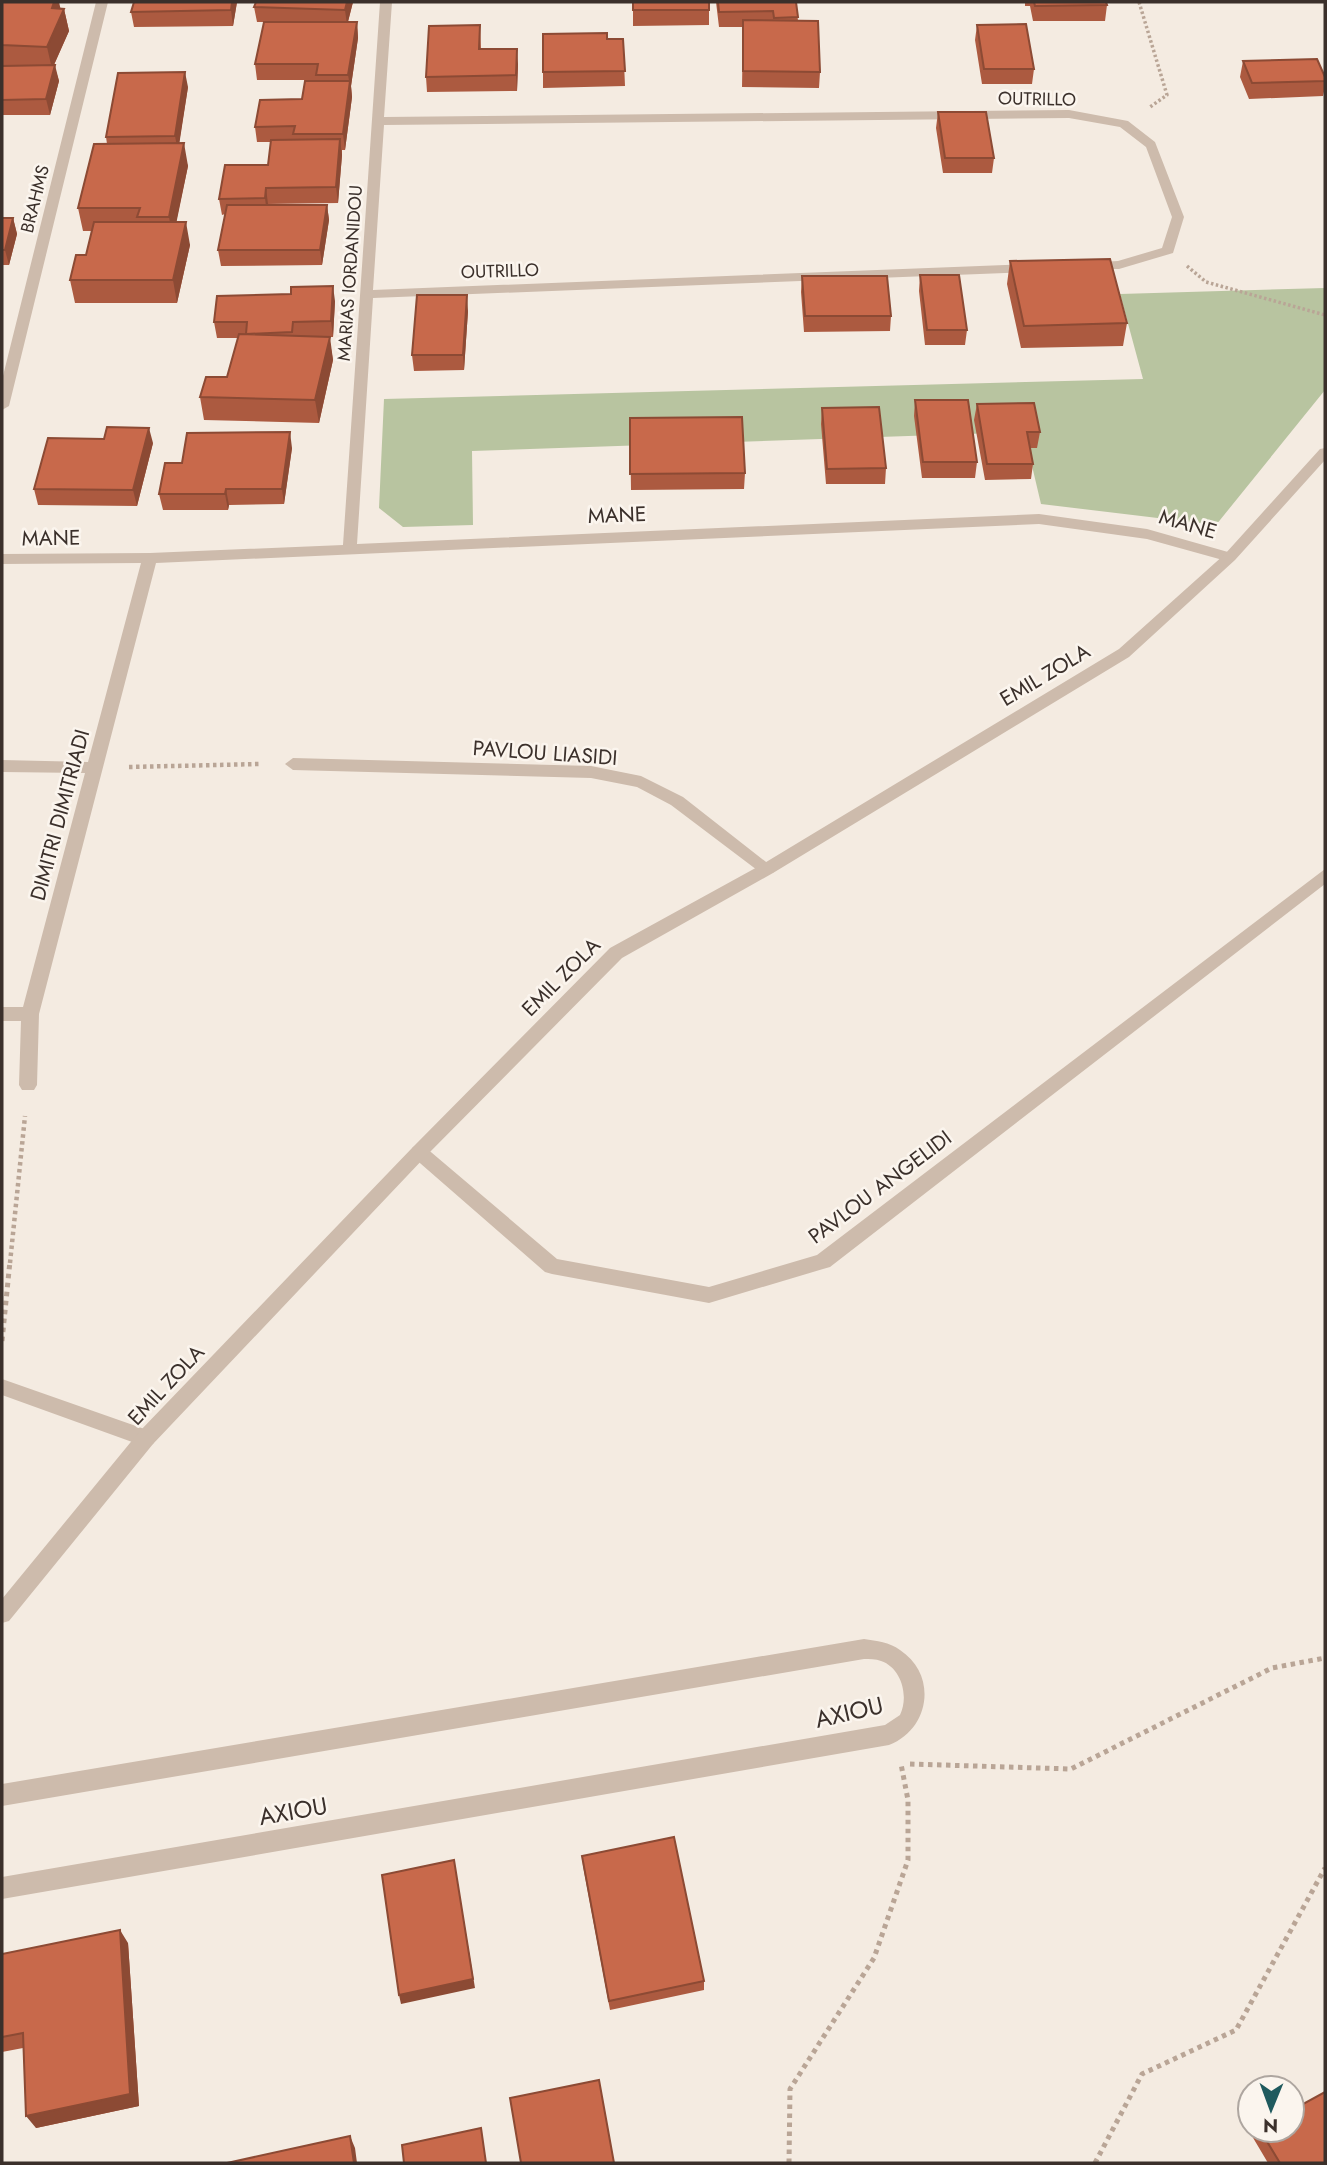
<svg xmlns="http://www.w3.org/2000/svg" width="1327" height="2165" font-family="Jost,sans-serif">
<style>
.green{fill:#b8c4a0}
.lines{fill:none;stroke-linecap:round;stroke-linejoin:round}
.path-far2{stroke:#b9a596;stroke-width:3.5;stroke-dasharray:2.5 2.5;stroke-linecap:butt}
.path-far1{stroke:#b9a596;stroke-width:4.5;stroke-dasharray:3.5 3.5;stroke-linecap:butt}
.path{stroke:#b9a596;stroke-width:5;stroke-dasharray:4.5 4.5;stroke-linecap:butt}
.minor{fill:#cdbbac;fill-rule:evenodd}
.tertiary{fill:#cdbbac;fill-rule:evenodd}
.wall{fill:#ac5a40}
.shaded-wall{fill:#8c4a34}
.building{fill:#c8694b;stroke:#8c4a34;stroke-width:2}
.labels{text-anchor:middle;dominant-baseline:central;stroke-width:5;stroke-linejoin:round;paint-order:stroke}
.far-street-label{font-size:18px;fill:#3b302b;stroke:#fbf5ee}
.street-label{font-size:21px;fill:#3b302b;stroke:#fbf5ee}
.near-street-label{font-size:24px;fill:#3b302b;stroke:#fbf5ee}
</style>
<rect width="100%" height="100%" fill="#f4ebe1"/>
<path class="green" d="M1325 288V390L1216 525 1041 504 1024 432 472 451 473 525 403 527 379 508 384 399 1143 379 1120 294Z"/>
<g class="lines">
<path class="path-far2" d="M1139 2 1167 95 1150 107
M1187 266 1206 282 1325 315"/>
<path class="path-far1" d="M129 767 260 764
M10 1263 25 1116"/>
<path class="path" d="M2 1341 10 1261
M910 1764 1071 1769 1272 1668 1325 1658
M789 2163 790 2089 874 1958 908 1860V1800L901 1764
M1095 2163 1142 2074 1236 2030 1325 1868"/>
<path class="minor" d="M96 2H108L9 406 2 410V380Z
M380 2H392L384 117 1069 110 1128 121 1155 142 1184 217 1173 253 1119 269H1085V263L1118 261 1162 248 1172 217 1146 147 1120 127 1069 118 384 125 373 290 1030 264 1036 268 1030 272 373 298 357 544 1039 514 1147 529 1235 554 1237 557 1230 562 1147 539 1039 524 156 563 39 1014 37 1085 34 1090H22L19 1085 21 1021H2V1007H23L85 773 2 772V760L88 762 141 563 2 564V554L150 553 343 545Z
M293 758 591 766 641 776 683 797 775 869 773 873H761L671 805 637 787 591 778 293 770 285 764Z
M1325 869V884L830 1267 823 1269 709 1303 552 1274 545 1272 413 1157 410 1152 413 1147 419 1145 425 1147 557 1259 709 1287 817 1255Z
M2 1379 153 1432 156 1438 153 1444 146 1447 2 1395Z
M864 1639C877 1641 889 1642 900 1650 938 1675 930 1729 889 1745L2 1899V1877L885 1725 900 1715C909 1697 902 1668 881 1661 876 1659 869 1659 864 1659L2 1806V1784Z"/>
<path class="tertiary" d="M1325 448V460L1235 560 1129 657 773 873 622 958 425 1157 153 1444 9 1621 2 1623V1599L139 1432 413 1147 610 948 761 865 1119 649 1225 554 1320 449Z"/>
</g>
<path class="wall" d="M2 2 64 9 69 31 54 65 59 81 50 115H2Z
M237 2 233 26 134 27 131 12Z
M353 2 348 22H357L358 38 351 86 352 97 345 150H342V155L338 203 268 204V205H327L329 220 322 265 221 266 218 250 225 214 222 215 219 199 268 165 271 142H257L255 127 302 99 317 81V80H257L255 64 268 22H257L254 7Z
M633 2H709V25L633 26Z
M716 2H796L798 21 820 72 819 88 742 87 743 27H719Z
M1025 2H1106L1107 5 1105 21H1033L1030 6H1025Z
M480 25 481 49 518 64 517 91 427 92 426 77Z
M977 25 1034 69 1032 84H982L975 40Z
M607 39H623L625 86 543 88V72Z
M1243 61 1325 77V87L1323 96 1249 99 1240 77Z
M188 87 179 143 188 166 176 222 190 245 177 303H75L70 280 86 255 92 231H83L78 208 107 144 106 137Z
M938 112 994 158 992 173H943L936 128Z
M2 218H13L17 234 9 265H2Z
M1010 261 1127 323 1123 346 1021 348 1007 284Z
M920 275 967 330 965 345H925L919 291Z
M802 276 891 316 890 331 804 332 801 292Z
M335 301 333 337H329L333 360 319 423 204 420 200 397 227 377 238 338H217L214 322Z
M468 311 464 370 414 371 412 355Z
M915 400 977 462 975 478H922L914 416Z
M977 404 1040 432 1037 448H1030L1033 464 1031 479 985 480 974 420Z
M822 408 886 468 885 484H826L821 424Z
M630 418 745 473 744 489 631 490Z
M153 443 137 506 38 505 34 489Z
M292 448 284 504 229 505 228 510H163L159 494 182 463Z
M582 1856 704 1981V1990L610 2010 583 1866Z
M128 1943 139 2106 36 2128 23 2048 2 2052V1954Z
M1257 2130H1292L1325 2163H1268L1252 2136Z"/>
<path class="shaded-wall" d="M54 2H59L62 15 64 9 69 31 52 69 47 47 52 8Z
M232 2H237L233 26 231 10Z
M347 2H353L347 25 345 10Z
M357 22 358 38 351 86 352 97 345 150 343 134 350 86 348 75Z
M517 49 518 64 517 91 516 75Z
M55 65 59 81 50 115 46 99Z
M185 72 188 87 178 152 175 136Z
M340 139 342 155 338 203 336 187Z
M184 143 188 166 173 239 169 217Z
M266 188 268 204 267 214 265 198Z
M327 205 329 220 322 265 320 250Z
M13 218 17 234 9 265 5 250Z
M186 222 190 245 177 303 173 280Z
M333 286 335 301 333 337 331 321Z
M467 295 468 311 464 370 463 355Z
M330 337 333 360 319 423 315 400Z
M149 428 153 443 137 506 133 490Z
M290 432 292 448 284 504 282 489Z
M226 489 229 505 228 510 225 494Z
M454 1860 475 1988 401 2004 399 1995Z
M120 1930 128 1943 139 2106 36 2128 26 2116Z
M350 2136 355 2148 357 2163H354Z"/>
<path class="building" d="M2 2H54L52 8 64 9 47 47 2 45Z
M134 2H232L231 10 131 12Z
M256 2H347L345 10 254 7Z
M633 2H709V10H633Z
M718 2H796L798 17 774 18 773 11 719 12Z
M1034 2H1106L1107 5 1035 6Z
M743 20 818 21 820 72 743 71Z
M264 22H357L348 75H316L318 64H255Z
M1026 24 1034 69H984L977 25Z
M480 25 479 49H517L516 75 426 77 429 26Z
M607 33V39H623L625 71 543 72V34Z
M1317 59 1325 77V81L1252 83 1243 61Z
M55 65 46 99 2 100V66Z
M185 72 175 136 106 137 118 73Z
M305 81H350L343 134H293L295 126 255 127 260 100 302 99Z
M938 112H986L994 158H945Z
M340 139 336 187 266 188 265 198 219 199 225 165H268L271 140Z
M184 143 169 217H137L140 208H78L94 144Z
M227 205H327L320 250H218Z
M2 218H13L5 250H2Z
M94 222H186L173 280H70L76 255H86Z
M1110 259 1127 323 1024 326 1010 261Z
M920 275H959L967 330H927Z
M802 276H887L891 316H805Z
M333 286 331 321 293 322 292 332 246 334 247 322H214L217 296 291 294V287Z
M417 295H467L463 355H412Z
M239 334 330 337 315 400 200 397 206 377H227Z
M915 400H968L977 462H923Z
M1034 403 1040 432H1027L1033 464H987L977 404Z
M879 407 886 468 827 469 822 408Z
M742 417 745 473 630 474V418Z
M107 427 149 428 133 490 34 489 48 438 104 439Z
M290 432 282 489H226L225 494H159L165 463H182L187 433Z
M674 1837 704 1981 609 2001 582 1856Z
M454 1860 473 1979 399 1995 382 1875Z
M120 1930 130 2094 26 2116 23 2033 2 2037V1954Z
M599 2080 614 2163H521L510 2098Z
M1325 2092V2163H1280L1260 2130H1292V2110Z
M481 2128 486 2163H404L402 2145Z
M350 2136 354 2163H227Z"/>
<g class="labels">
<g class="far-street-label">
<text transform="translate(1037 99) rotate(1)">OUTRILLO</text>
<text transform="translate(35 199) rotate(-76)">BRAHMS</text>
<text transform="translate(500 271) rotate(-2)">OUTRILLO</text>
<text transform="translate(350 273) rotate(-86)">MARIAS IORDANIDOU</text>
</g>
<g class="street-label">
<text transform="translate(617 515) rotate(-2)">MANE</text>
<text transform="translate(1188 524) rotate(16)">MANE</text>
<text transform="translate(51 538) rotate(-1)">MANE</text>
<text transform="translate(1045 675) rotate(-31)">EMIL ZOLA</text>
<text transform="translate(545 753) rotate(4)">PAVLOU LIASIDI</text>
<text transform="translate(60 815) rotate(-75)">DIMITRI DIMITRIADI</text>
<text transform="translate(561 977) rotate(-45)">EMIL ZOLA</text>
<text transform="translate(880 1187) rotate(-37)">PAVLOU ANGELIDI</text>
<text transform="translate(166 1385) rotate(-47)">EMIL ZOLA</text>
</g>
<g class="near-street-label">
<text transform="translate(849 1712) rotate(-13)">AXIOU</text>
<text transform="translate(293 1811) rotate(-10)">AXIOU</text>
</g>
</g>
<rect width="1327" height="2165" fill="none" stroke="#3b302b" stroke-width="7"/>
<g transform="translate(1271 2109) rotate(181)"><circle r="33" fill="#fbf5ee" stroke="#aea6a0" stroke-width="2"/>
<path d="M0-5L12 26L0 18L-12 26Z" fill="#1f5a5e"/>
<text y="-10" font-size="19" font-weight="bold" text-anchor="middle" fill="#3b302b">N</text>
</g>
</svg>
